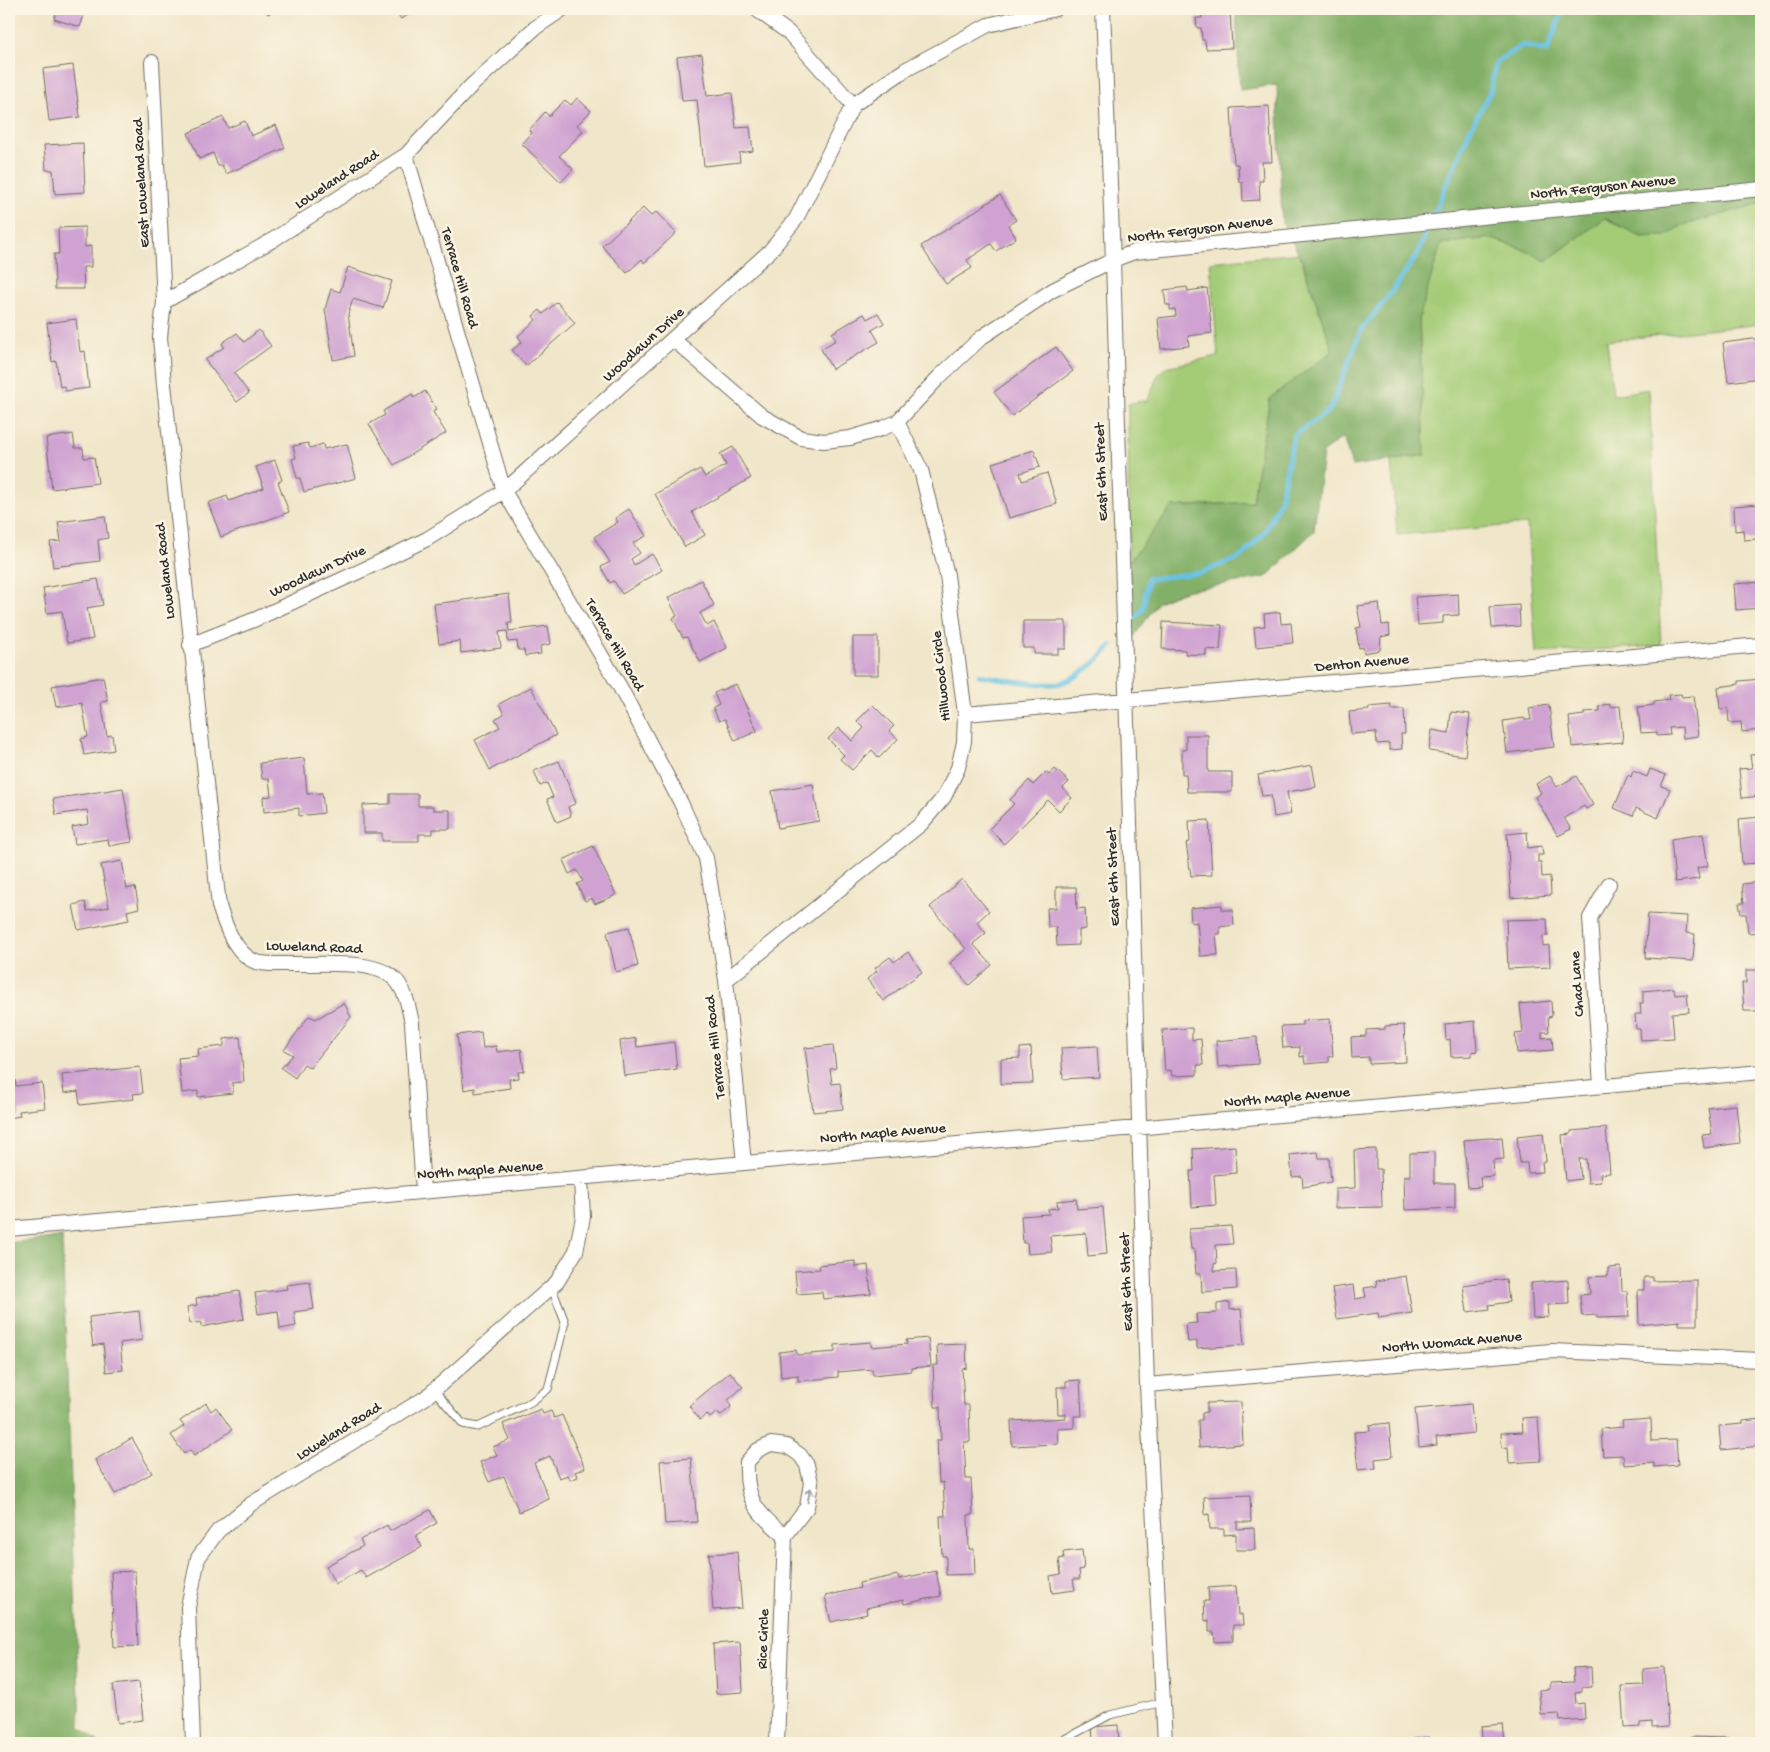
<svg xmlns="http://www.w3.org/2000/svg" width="1770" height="1752" font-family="'Gochi Hand',sans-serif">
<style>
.green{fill:#a4cc77;stroke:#687c51}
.forest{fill:#83b068;stroke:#576e4a}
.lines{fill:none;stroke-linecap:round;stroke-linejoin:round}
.stream{stroke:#66c1e4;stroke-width:5}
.building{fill:#cfa2d2}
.service-casing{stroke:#706c62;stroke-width:9}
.minor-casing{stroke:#706c62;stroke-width:16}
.service{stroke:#fff;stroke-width:7}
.minor{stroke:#fff;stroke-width:14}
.oneway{stroke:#a0a0a0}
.labels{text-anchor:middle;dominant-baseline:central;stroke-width:5;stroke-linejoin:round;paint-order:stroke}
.street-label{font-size:15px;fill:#2b2b2b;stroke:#fcf5e5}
</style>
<rect width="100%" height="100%" fill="#fcf5e5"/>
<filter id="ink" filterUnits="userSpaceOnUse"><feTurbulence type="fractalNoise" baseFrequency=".02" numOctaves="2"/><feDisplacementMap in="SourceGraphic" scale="10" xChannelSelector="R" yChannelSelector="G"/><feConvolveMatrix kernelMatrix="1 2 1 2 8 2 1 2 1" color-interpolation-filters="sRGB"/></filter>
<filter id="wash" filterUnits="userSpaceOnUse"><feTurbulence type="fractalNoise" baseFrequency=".0096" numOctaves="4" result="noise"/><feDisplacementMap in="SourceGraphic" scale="20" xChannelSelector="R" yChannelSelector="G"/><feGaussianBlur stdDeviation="1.12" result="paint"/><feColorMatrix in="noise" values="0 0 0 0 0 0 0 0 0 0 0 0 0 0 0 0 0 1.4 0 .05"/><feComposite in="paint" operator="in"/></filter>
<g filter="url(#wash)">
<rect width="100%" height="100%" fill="#f0e6c9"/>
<path class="green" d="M1761 203V324L1607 341 1613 395 1649 389 1661 646 1536 653 1527 524 1397 535 1391 461 1425 455 1419 318 1440 244 1489 238 1526 250 1546 261 1605 218 1641 237 1666 236 1680 226Z
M1299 253 1333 351 1270 398 1252 502 1172 507 1129 562 1128 404 1148 400 1158 375 1166 367 1218 356 1210 262Z"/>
<path class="forest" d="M1236 9H1761V203L1681 226 1666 236 1641 237 1605 218 1546 261 1520 248 1489 238 1441 244 1419 318 1425 455 1352 466 1343 437 1323 452 1314 531 1266 577 1184 591 1158 602 1133 638 1129 562 1172 507 1252 502 1270 398 1333 351 1303 262 1282 222 1277 85 1240 90Z
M62 1237 80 1727 100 1743H9V1243Z"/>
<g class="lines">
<path class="stream" d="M1435 212 1470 130 1490 92 1496 62 1523 45 1547 51 1563 9
M1135 618 1143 609 1148 579 1200 573 1241 557 1265 532 1280 501 1294 435 1330 410 1361 330 1388 297 1417 255 1425 235
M979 675C996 678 1046 688 1061 683 1081 676 1098 661 1111 646"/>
</g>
<g id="blocks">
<path class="building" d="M57 9H86L80 27 54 19Z
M264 9H276L268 14Z
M394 9H417L401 19Z
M1201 9H1230L1232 48 1206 49 1205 40H1202L1201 28H1197L1196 18H1202Z
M702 54 707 96 732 93 736 128 750 127 753 151 739 153 740 162 704 166 697 100 682 101 677 57Z
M73 65 80 117 49 121 43 69Z
M577 98 591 111 577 125 583 131 559 156 573 169 561 182 522 144 532 133 529 130 545 112 549 116 565 100 571 105Z
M1269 106 1272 162H1262L1263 181H1259L1260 200 1243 201 1242 182H1239L1238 164H1234L1231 108Z
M223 117 228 128 245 121 251 136 276 125 285 148 226 174 222 165 218 166 213 153 199 159 188 133Z
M83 143 85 192 55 194 53 170H46L44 145Z
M1000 195 1016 220 1008 225 1016 238 996 251 991 244 967 260 972 268 946 284 921 246Z
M643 208 651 216 656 212 676 233 644 263 642 259 627 273 602 246Z
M85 227V247L91 246V267H83L84 289H55L54 254H59L58 228Z
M348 267 392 281 383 308 353 299 348 314 354 356 333 360 325 309 331 289 340 292Z
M1187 287 1188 291 1207 288 1212 333 1188 336 1189 346 1161 349 1158 318 1176 316 1175 309 1170 310V305H1166L1164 290Z
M557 302 575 323 526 366 512 350 522 342 518 336 536 320 533 316 540 310 543 314Z
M878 313 884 323 872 330 879 342 832 369 821 349 836 340 832 333 864 314 867 319Z
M76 319 80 352 85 351 89 388 65 391 64 386 60 387 56 361 52 362 47 323Z
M259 330 271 346 234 373 249 393 237 402 205 360 224 347 222 343 237 333 244 342Z
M1760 338 1761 378 1728 382 1723 343Z
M1056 347 1073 371 1012 416 994 392Z
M425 391 436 409 433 412 446 433 394 465 369 424 385 415 383 411 412 394 414 398Z
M73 434 75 448H83L84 458 94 457 98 483 52 489 46 438Z
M308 443 310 448 323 444 324 449 347 444 356 478 304 492 300 478H297L292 459 296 458 293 446Z
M733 447 751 478 692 512 705 535 685 547 655 494 700 469 705 477 726 465 720 454Z
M1034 450 1040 467 1020 473 1022 481 1047 473 1057 504 1009 518 992 463Z
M275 460 282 480 278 482 289 512 221 537 208 503 227 496 229 501 264 488 256 467Z
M1761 504V527H1757L1758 539 1744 540 1743 530 1735 531 1734 506Z
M629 509 646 536 633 543 640 553 631 559 634 565 652 554 662 570 622 594 614 581 610 583 601 567 610 562 594 537 618 522 615 518Z
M105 516 108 538 98 540 100 561 53 567 50 542 61 541 58 522Z
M98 579 103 605 87 608 93 639 67 643 62 611 47 613 43 588Z
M701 580 714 605 700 613 707 626 714 622 727 648 700 662 687 637 683 638 673 618 677 616 668 598Z
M1761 582V608L1736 610 1734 584Z
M509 594 512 623H508L509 631 548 626 551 644 540 646 541 654 525 656 524 650H518L517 641 508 642 507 631 499 632 501 648 461 653 460 641 439 644 434 604Z
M1458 594 1459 615 1443 616V623L1418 625 1415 597Z
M1379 603 1382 625 1389 624 1390 635 1381 637 1380 650 1364 653 1363 647 1359 648 1356 628 1361 627 1357 606Z
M1519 605 1520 626 1492 628 1490 607Z
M1280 612 1281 624 1291 623 1293 643 1256 647 1254 627 1265 626 1264 614Z
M1023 621H1066V649H1058V654H1034V648H1023Z
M1163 622 1222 625 1220 650 1206 649V655L1185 654V650L1162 649Z
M853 637H878V675H853Z
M103 677 108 701 101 702 107 736 112 735 114 750 84 755 81 739 88 737 82 703 56 707 52 686Z
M1761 679V730L1742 732 1741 722 1729 723 1728 708 1720 709 1718 687 1739 684V681Z
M736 684 757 731 735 741 725 719 719 721 713 708 719 705 714 693Z
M531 687 556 735 490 770 475 740 500 727 495 719 504 714 499 704Z
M1681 694 1682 697 1693 696 1698 736 1683 738 1682 727 1669 728 1670 735 1657 736V732L1641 733 1638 707 1654 705V702L1669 700 1668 695Z
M1610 704 1611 707 1620 706 1623 742 1572 747 1569 717 1584 715V712L1600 711 1599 706Z
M873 705 894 726 889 731 898 739 879 758 872 750 852 770 840 759 844 755 828 739 839 728 852 741 864 728 857 721Z
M1391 705 1392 709H1404L1405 734H1401L1402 749 1389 750V743L1377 744 1376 732 1351 734 1349 712 1369 710V707Z
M1549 705 1554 747 1507 753 1503 721 1524 718 1525 720H1531L1529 708Z
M1451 712 1470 714 1465 756 1429 751 1432 730 1449 733Z
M1186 735H1208V772H1232V792H1187L1186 774H1182V750H1186Z
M1761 754V796L1742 798 1739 769 1752 768 1750 755Z
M304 758 307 794 322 793 324 813 299 816V808L264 812 263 797 271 796 269 779H262L260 763Z
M559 761 576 803 568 807 571 816 557 822 547 799 553 797 547 783 540 786 534 771Z
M1312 765 1316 787 1287 792 1291 814 1274 817 1271 795 1262 796 1258 775Z
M1055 769 1069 782 1063 788 1072 798 1059 811 1048 800 1004 844 989 829 1014 804 1010 800 1029 780 1033 785 1046 772 1049 775Z
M1650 769 1666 775 1661 786 1670 789 1658 818 1636 808 1633 816 1614 808 1628 775 1631 777 1633 771 1647 777Z
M1550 776 1557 787 1576 776 1593 805 1586 809 1584 806 1564 818 1571 829 1558 836 1535 797 1541 793 1536 784Z
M813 784 819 821 778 828 772 791Z
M123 788 132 842 109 846 108 839 75 844 72 827 89 824 87 810 56 815 53 799Z
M390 794H418V806H433V810H450V829H433V834H419V841H382V833H363V805L390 804Z
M1761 817V863L1742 864 1739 819Z
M1209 820 1212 875 1191 876 1186 843 1190 842 1189 821Z
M1527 832 1528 848 1542 846 1543 855H1538V862H1541L1542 877 1550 876 1551 895 1511 898 1507 834Z
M1703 834 1708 866 1697 868 1699 879 1675 882 1671 839Z
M593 846 616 895 595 904 592 898 585 901 577 884 583 881 577 870 569 874 563 860Z
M122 861 127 889 135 887 139 908 127 911 129 920 78 930 73 905 85 902 87 911 109 907 101 865Z
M962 879 989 911 977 922 986 933 973 944 992 965 969 985 950 963 966 949 930 907Z
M1761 882V932L1748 933 1746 914H1741L1739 903H1744L1742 884Z
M1056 887H1076L1077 909 1085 908 1086 929 1079 930V945L1057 946 1056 927H1048L1047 908H1056Z
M1222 905V910H1233L1234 925 1220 927V934H1216L1218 955 1200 956 1197 922 1191 923 1190 908Z
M1648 914 1687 916 1686 933 1695 934 1693 961 1645 958Z
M1547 919 1548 936H1543V946L1549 945 1550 967 1508 969 1506 920Z
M629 927 638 966 616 972 607 932Z
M908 952 922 972 883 1001 867 979 877 971 875 968 890 957 894 962Z
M1746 970H1761V1011H1744L1742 983H1746Z
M1674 988 1675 995 1687 994 1689 1012 1672 1013 1674 1038 1641 1040 1640 1029H1636L1635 1014H1641L1640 1003H1643V991Z
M1551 1001 1552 1016 1548 1017 1549 1032H1542V1038L1552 1037 1553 1050 1517 1053 1515 1034 1523 1033 1520 1004Z
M344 1003 351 1017 310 1068 304 1064 295 1078 281 1068 293 1055 284 1050 309 1016 316 1019Z
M1330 1019 1333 1056H1329V1062L1305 1064 1304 1056 1300 1057V1047L1283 1048 1281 1026 1302 1025V1021Z
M1475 1021 1477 1051 1472 1052V1056L1451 1057 1450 1039 1446 1040 1445 1024Z
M1404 1025 1406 1062 1369 1064V1057L1352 1058 1351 1037 1366 1036V1030L1385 1029V1026Z
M1192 1028V1040L1201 1039 1203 1065H1197V1075L1172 1076 1171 1070 1165 1071 1162 1030Z
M481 1032 483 1048 496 1046 497 1052 521 1049 524 1071 518 1072 519 1078 509 1079 510 1088 475 1093V1088L464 1090 457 1035Z
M240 1037 244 1082 232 1083 233 1093 198 1097V1091L182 1093 178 1058 199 1056 198 1049 224 1046V1039Z
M1257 1037 1258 1064 1218 1067 1216 1041Z
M636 1038 637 1047 674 1042 677 1069 624 1076 620 1041Z
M833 1045 836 1068 830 1069 832 1084 840 1083 843 1109 813 1112 805 1048Z
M1097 1046 1099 1077 1063 1079 1061 1048Z
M1031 1047 1033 1083 1001 1084V1059L1020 1058V1048Z
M140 1067 143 1093 133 1094 134 1099 80 1105 78 1091 64 1093 62 1075Z
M14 1073 16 1086 42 1083 45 1108 19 1111 20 1116 9 1118V1074Z
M1736 1105 1740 1143 1704 1148 1702 1135 1712 1134 1708 1108Z
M1606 1128 1610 1173 1600 1174 1601 1182 1588 1183 1586 1159H1579L1581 1179 1566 1181 1562 1135 1571 1134V1131Z
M1543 1133 1546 1161 1542 1162 1543 1172 1528 1173 1527 1163H1520L1517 1136Z
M1502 1137 1504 1159 1493 1160 1494 1176 1480 1177 1481 1187 1468 1188 1464 1140Z
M1235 1146 1236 1173 1214 1175 1216 1205 1192 1207 1190 1171H1194L1193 1149Z
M1376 1149V1169H1381L1382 1207 1335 1208V1189L1355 1188 1354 1150Z
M1318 1152 1319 1158H1329L1331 1182 1303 1187 1302 1176 1292 1177 1290 1155Z
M1434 1152V1183H1455V1208L1405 1210 1404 1176H1410V1153Z
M1076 1199 1077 1209 1103 1207 1107 1254 1088 1256 1086 1233 1050 1236 1052 1252 1028 1254 1027 1243H1023L1021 1216 1049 1214 1048 1209 1058 1208 1057 1201Z
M1231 1226 1233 1244 1216 1245 1217 1263 1214 1264V1271L1236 1270 1237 1289 1202 1292 1201 1274H1196L1194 1249H1191L1189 1229Z
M855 1261V1267L868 1265 871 1294 823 1299 822 1292 797 1294 795 1271 820 1269 819 1265Z
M1621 1267 1622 1291H1627L1629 1317 1597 1318V1315L1582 1316 1580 1295 1590 1294 1589 1277 1608 1276V1268Z
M1406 1276 1412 1313 1379 1318 1378 1313 1337 1319 1332 1288 1353 1285 1355 1299 1366 1297 1364 1288 1377 1286 1376 1281Z
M1644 1277H1653V1281L1697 1280V1325H1679V1321L1639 1325 1638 1290H1644Z
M1506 1279 1509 1302 1489 1305 1490 1309 1467 1312 1463 1285Z
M1568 1280 1569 1304 1548 1305 1549 1317 1533 1318 1531 1283Z
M310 1282 314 1309 294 1312 296 1326 280 1329 278 1311 258 1314 255 1293 287 1289 286 1285Z
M239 1291 244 1319 201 1327V1322L190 1324 187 1307 197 1305 196 1298Z
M1230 1302V1310L1241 1309 1244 1345 1197 1348V1341L1188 1342 1186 1324 1197 1323 1196 1314 1217 1313V1304Z
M139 1311 142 1340 120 1343 123 1370 106 1372 103 1344 93 1346 89 1317Z
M928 1338 931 1366 912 1368V1371L873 1375 872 1369 838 1372V1377L798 1381V1375L781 1377 779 1352 796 1350 797 1355 835 1352V1345L871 1342V1347L907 1344 906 1340Z
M966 1344 967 1368 962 1369 964 1405H969L970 1442H964L966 1479H971L973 1515H968L969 1549H974L975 1574 946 1575V1556H942L940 1516H945L943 1482 939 1483 937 1440H941L940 1407H935L933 1365H938L937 1345Z
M730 1372 743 1387 728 1400 731 1407 720 1416 717 1412 710 1418 707 1414 700 1420 689 1406Z
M1080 1380 1082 1416H1074V1428L1057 1429 1058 1444 1012 1446 1011 1421 1066 1418V1414H1058L1057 1387H1066V1381Z
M1241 1402 1243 1444 1199 1447 1198 1420H1202V1413L1207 1412V1403Z
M206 1403 211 1411 216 1407 232 1430 194 1456 190 1450 184 1454 171 1435 184 1426 180 1421Z
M1471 1404 1474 1433 1436 1437 1437 1445 1419 1447 1415 1409Z
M541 1409 543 1414 551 1411 554 1418 562 1415 585 1468 575 1472 578 1477 570 1480 568 1475 559 1478 550 1456 534 1463 549 1499 519 1512 504 1476 489 1482 480 1462 497 1455 493 1447 510 1440 503 1424Z
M1538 1417 1541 1461 1509 1463 1508 1447 1502 1448 1501 1433 1523 1432 1522 1418Z
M1651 1419 1652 1441 1676 1440 1678 1465 1654 1467V1463L1624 1465 1623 1455 1603 1456 1601 1429 1623 1427 1622 1421Z
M1761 1419V1446L1721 1450 1719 1426 1743 1424V1421Z
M1389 1423 1392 1457 1375 1459 1376 1468 1358 1470 1354 1432 1370 1431 1369 1425Z
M132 1438 152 1473 115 1494 95 1460Z
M691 1458 697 1522 665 1524 660 1461Z
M1250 1495 1251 1522H1237V1529L1254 1528 1255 1550H1236V1534L1224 1535V1529H1210L1209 1514 1205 1515 1204 1497Z
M430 1510 437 1523 416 1535 422 1547 366 1578 361 1570 335 1584 326 1566 363 1546 360 1540 387 1525 390 1531Z
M1082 1550 1084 1569 1079 1570 1080 1579H1073L1075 1590 1052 1593 1050 1576 1061 1574 1059 1559 1064 1558 1063 1552Z
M737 1552 742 1608 713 1610 709 1554Z
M135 1571 138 1646 114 1647 111 1572Z
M936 1571 941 1596 904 1604 903 1600 866 1608 867 1614 831 1622 825 1596 860 1588 859 1583 898 1575 899 1579Z
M1236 1586 1238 1615 1242 1614 1243 1625H1233V1641L1215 1642 1214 1632H1209V1620L1205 1621 1204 1601H1209L1208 1588Z
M740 1642 743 1692 716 1694 713 1644Z
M1591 1667 1592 1686 1582 1687V1692L1575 1693 1576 1704 1584 1703 1585 1719 1560 1721 1559 1714 1541 1715 1539 1690 1550 1689V1683L1574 1682 1573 1668Z
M1664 1667 1668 1727 1652 1728V1722L1640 1723V1727L1624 1728 1621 1686 1644 1685 1643 1669Z
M139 1682 143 1720 118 1723 113 1685Z
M1503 1724 1505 1743H1459L1482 1739 1481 1726Z
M1118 1725 1119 1743H1074V1741L1093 1740 1092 1727Z
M1429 1737 1430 1743H1414V1739Z
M1691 1737 1728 1738V1743H1691Z"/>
</g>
</g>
<g filter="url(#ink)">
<use href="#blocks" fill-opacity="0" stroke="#706c62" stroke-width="1"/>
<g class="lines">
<g class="service-casing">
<path id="service" d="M434 1390 463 1424 478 1427 531 1402 548 1389 565 1322 551 1286
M1057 1743 1110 1715 1163 1702"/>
</g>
<g class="minor-casing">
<path id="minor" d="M756 9 789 33 853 105
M1103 9 1113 260 1147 1385 1165 1743
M152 62 164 302 160 337 164 384 219 906C225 925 235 954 256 962 266 965 279 964 290 964 319 965 381 957 399 984 407 996 409 1009 412 1023L423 1191
M406 155 504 491 620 687 681 803 706 858 726 980 744 1163
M164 302 271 241 406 155 471 86 535 28 563 9
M674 340 762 416 801 438 824 441 850 438 881 429 897 422 939 377 982 337 1053 290 1113 260 1134 252 1761 189
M190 645 256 619 369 567 427 539 504 491 770 251 796 219 853 105 905 70 988 25 1055 9
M965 714 1761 645
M726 980 921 824 944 797 958 768 964 742 965 714 947 575 921 470 897 422
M1601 1086 1590 918 1609 884
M9 1229 1761 1072
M1147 1385 1552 1351 1761 1360
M193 1743 188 1607 198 1558 218 1531 251 1504 425 1398 557 1282 576 1251 583 1217 581 1179
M777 1743 785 1536 807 1507 811 1483 807 1465 800 1455 787 1446 771 1444 758 1450 747 1462C745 1501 757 1512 785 1536"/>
</g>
<use href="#service" class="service"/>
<use href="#minor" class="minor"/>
</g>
<defs><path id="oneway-shaft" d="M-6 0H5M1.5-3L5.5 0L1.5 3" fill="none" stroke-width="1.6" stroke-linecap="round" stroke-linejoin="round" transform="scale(1.25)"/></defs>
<use class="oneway" href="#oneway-shaft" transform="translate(809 1495) rotate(-79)"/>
</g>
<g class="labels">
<g class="street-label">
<text transform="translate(337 180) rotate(-33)">Loweland Road</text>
<text transform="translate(142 183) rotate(-93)">East Loweland Road</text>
<text transform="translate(1603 188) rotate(-6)">North Ferguson Avenue</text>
<text transform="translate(1200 230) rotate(-7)">North Ferguson Avenue</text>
<text transform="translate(459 278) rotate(74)">Terrace Hill Road</text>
<text transform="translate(644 345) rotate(-42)">Woodlawn Drive</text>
<text transform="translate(1102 472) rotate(-92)">East 6th Street</text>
<text transform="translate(166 571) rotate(-96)">Loweland Road</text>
<text transform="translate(318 572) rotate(-25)">Woodlawn Drive</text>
<text transform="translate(614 645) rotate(60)">Terrace Hill Road</text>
<text transform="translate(1362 664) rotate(-5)">Denton Avenue</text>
<text transform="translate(942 676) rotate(-96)">Hillwood Circle</text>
<text transform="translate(1114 877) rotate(-92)">East 6th Street</text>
<text transform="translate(314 948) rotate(2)">Loweland Road</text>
<text transform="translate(1578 984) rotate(-94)">Chad Lane</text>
<text transform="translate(716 1047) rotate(-96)">Terrace Hill Road</text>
<text transform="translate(1287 1098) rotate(-5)">North Maple Avenue</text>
<text transform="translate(883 1134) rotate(-5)">North Maple Avenue</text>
<text transform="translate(480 1171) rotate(-4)">North Maple Avenue</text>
<text transform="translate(1127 1282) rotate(-92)">East 6th Street</text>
<text transform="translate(1452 1343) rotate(-5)">North Womack Avenue</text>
<text transform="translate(339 1432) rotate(-32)">Loweland Road</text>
<text transform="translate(764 1639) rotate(-88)">Rice Circle</text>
</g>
</g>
<rect width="1770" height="1752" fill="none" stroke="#fcf5e5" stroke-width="30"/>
</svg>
